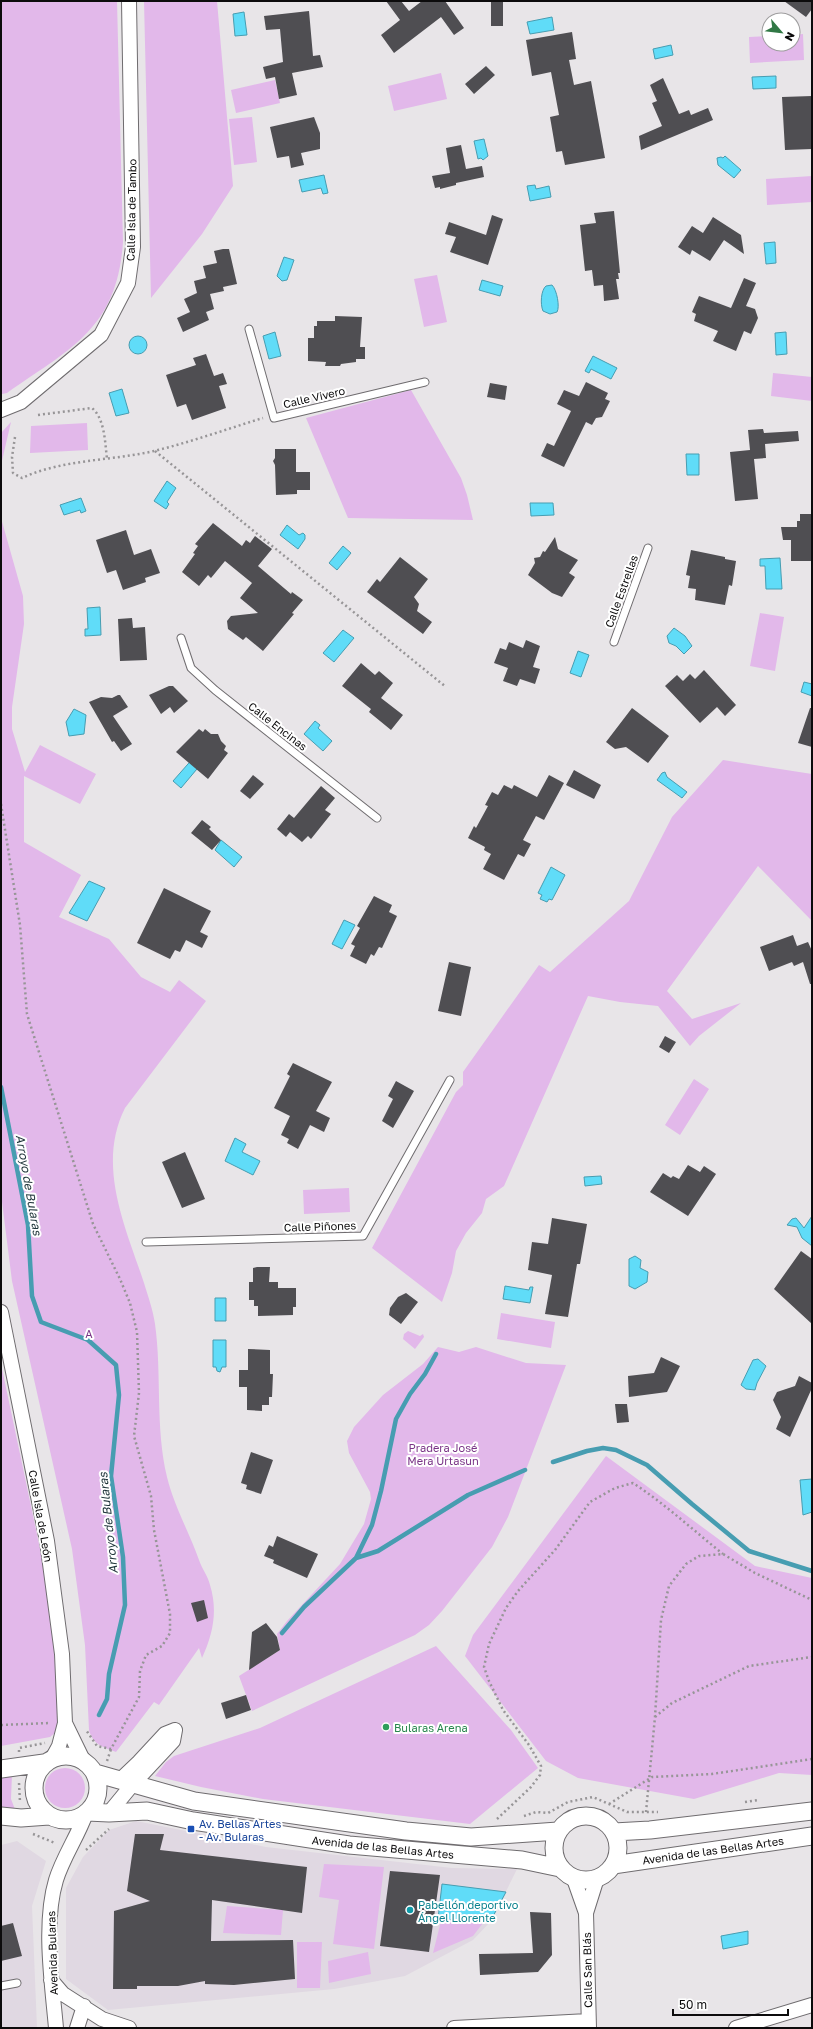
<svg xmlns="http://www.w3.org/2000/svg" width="813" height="2029" font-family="'Golos Text',sans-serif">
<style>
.built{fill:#e0d8e2}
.green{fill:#e2b8ea}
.water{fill:#60dcf8;stroke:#479db1}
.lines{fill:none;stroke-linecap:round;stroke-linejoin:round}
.stream{stroke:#479db1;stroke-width:4.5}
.building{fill:#4f4e52}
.service-casing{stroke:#6f6c6f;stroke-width:9}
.minor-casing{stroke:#6f6c6f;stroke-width:16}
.tertiary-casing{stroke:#6f6c6f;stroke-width:19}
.path{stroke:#979597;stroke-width:2.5;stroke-dasharray:2 3;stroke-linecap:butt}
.service{stroke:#fff;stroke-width:7}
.minor{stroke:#fff;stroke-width:14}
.tertiary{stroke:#fff;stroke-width:17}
.leisure-dot{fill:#2e9e5b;stroke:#fff;stroke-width:1.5}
.transit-dot{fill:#1a4fb4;stroke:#fff;stroke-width:1.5}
.culture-dot{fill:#0f9aa8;stroke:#fff;stroke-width:1.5}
.labels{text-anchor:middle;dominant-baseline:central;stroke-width:4;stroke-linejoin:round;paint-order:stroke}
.street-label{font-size:11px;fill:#0c0b0c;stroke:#fff}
.park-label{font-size:11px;fill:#7a3487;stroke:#fff}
.leisure-label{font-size:11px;fill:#27864d;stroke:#fff;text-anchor:start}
.transit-label{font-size:11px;fill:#164399;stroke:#fff;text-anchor:start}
.culture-label{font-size:11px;fill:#0d838f;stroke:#fff;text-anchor:start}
.water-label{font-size:12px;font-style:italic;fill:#1e3339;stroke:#fff}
</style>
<rect width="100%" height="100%" fill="#e8e5e8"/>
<path class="built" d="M136 1821 266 1847 452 1868 517 1869 492 1920 473 1940 405 1976 334 1989 108 2010 66 1979V1888L83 1857 109 1830Z
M17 1841 46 1861 32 1906 37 2028H1V1845Z"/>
<path class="green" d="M1 1H117L123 242C117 329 71 348 7 393L2 394Z
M144 1H217L233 186 202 234 151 298Z
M803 34 804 60 750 63 749 37 769 36V44H793V35Z
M441 73 447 99 394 111 388 86Z
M275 80 280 103 236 113 231 90Z
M252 117 257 162 234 165 229 119Z
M812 176V202L767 205 766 179Z
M437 275 447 322 424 327 414 279Z
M773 373 812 377V401L771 396Z
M411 390 461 478 467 495 473 520 348 518 306 418Z
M11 422 1 465V433Z
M87 423 88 450 30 453 31 426Z
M1 518 23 596 24 624 12 707V729L25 772 40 745 96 774 80 804 24 776V842L81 875 59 917 109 939 141 977 170 992 179 980 206 1001 125 1108C96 1166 126 1228 144 1283 148 1296 153 1310 155 1324 162 1374 155 1427 167 1477 174 1506 190 1534 199 1560 202 1569 208 1576 210 1585 218 1611 213 1634 202 1658L199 1648 159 1705 154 1702 116 1752C103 1747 93 1745 89 1730L85 1645 72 1549 12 1281 1 1194Z
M760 613 784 617 775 671 750 666Z
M723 760 812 774V921L758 866 667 991 692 1019 741 1003 699 1036 690 1046 658 1006 620 1002 588 996 504 1186 486 1199 482 1213 466 1233 456 1251 452 1273 442 1302 372 1248 456 1092 463 1085V1072L539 965 550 972 629 901 672 817Z
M694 1079 709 1089 680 1135 665 1125Z
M349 1188 350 1212 304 1214 303 1190Z
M501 1313 555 1322 551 1348 497 1339Z
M408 1331 420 1336 423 1334 424 1337 415 1349 403 1339 404 1334Z
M438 1347 459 1352 476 1347 526 1363 566 1365 508 1517 492 1547 442 1611 429 1625 415 1635 252 1711 239 1676 280 1650 277 1634 287 1621 340 1564 364 1524 371 1499 370 1492 349 1453 347 1441 354 1427 383 1395 423 1364Z
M1 1364 46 1577 52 1619 59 1723 56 1732 50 1737 1 1746Z
M606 1456 755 1566 812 1578V1775L779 1773 694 1799 578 1778 546 1761 465 1656 473 1635Z
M436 1646 511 1730 538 1768 470 1824 263 1799 201 1787 155 1776 166 1762 174 1756 260 1728Z
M45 1788a20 20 0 1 1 40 0a20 20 0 1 1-40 0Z
M12 1774 11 1799 16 1812 1 1810V1776Z
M324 1864 384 1867 374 1949 333 1944 339 1900 319 1897Z
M227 1906 283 1910 281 1935 223 1933Z
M441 1921 483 1923 473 1936 433 1953Z
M297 1942H322L320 1988H297Z
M368 1952 371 1974 329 1983 328 1961Z"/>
<path class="water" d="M244 12 247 35 235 36 233 14Z
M552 17 554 30 530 34 527 22Z
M671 45 673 55 655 59 653 49Z
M776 76V88L753 89 752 77Z
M484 139 488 156 483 160 481 158 478 159 474 141Z
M725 156 741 170 734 178 718 165 717 158 721 157 723 158Z
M324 175 328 193 323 194 321 188 302 192 299 180Z
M535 185 536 189 549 186 551 197 530 201 527 186Z
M775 242 776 263 766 264 764 243Z
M284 257 294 260 287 280 282 281 277 276Z
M482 280 503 286 500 296 479 290Z
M552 285C557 290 560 307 557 312L550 314 543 311C540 304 541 290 546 286Z
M275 332 281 356 269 359 263 336Z
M786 332 787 354 776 355 775 333Z
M129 345a9 9 0 1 1 18 0a9 9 0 1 1-18 0Z
M593 356 617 368 611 379 591 369 589 373 585 371Z
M122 389 129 413 116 416 109 393Z
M686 454H699V475H687Z
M167 481 176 488 167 502 169 504 166 509 154 501Z
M81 498 86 511 81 513 80 510 64 515 60 505Z
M530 503H553L554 515 531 516Z
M287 525 299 535 303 533 305 535V539L298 549 280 535Z
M343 546 351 553 337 570 329 563Z
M780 558 782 589H766L765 566H760V559Z
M100 607 101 635 85 636V629H88L87 608Z
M674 628 685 636 692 646 684 654 676 646 669 643 667 636Z
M343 630 354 638 334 662 323 653Z
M578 651 589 655 581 677 570 673Z
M804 682 812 684V696L801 692Z
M74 709 86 715 84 734 69 736 66 722Z
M315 721 320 725 318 728 332 741 323 751 304 734Z
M195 756 202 763 181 788 173 781Z
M665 772 667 777 687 792 682 798 657 780 662 773Z
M221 840 242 857 234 867 215 850Z
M551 867 565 875 552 900 549 899 547 902 540 899 542 895 538 893Z
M89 881 105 888 87 921 69 913Z
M344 920 355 925 342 949 332 944Z
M235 1138 246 1144 242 1152 260 1161 253 1175 225 1161Z
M601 1176 602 1184 585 1186 584 1177Z
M812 1216V1246L802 1238 797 1227 787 1225 792 1219 796 1218 804 1228Z
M635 1256 641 1260 640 1268 648 1272 647 1282 635 1289 629 1286V1259Z
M505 1286 529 1290 530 1287H533L530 1303 503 1299Z
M215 1298H226V1321H215Z
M213 1340H226V1367H222L220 1372 217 1371 216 1367H213Z
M758 1359 766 1366 757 1383 755 1390 746 1389 741 1385 753 1360Z
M812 1479V1512L803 1515 800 1480Z
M442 1884 506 1892 490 1922 438 1919Z
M748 1931V1944L723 1949 721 1936Z"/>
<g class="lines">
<path class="stream" d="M1 1087 28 1225 32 1296 41 1322 88 1340 116 1365 119 1395 111 1476 123 1557 125 1605 109 1674 107 1699 99 1715
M553 1462 587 1451 603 1448 616 1450 647 1465 692 1504 749 1551 812 1571
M356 1558 378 1551 468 1495 525 1470
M282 1633 304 1607 356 1558 372 1525 381 1491 396 1419 410 1394 425 1374 436 1354"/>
</g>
<path class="building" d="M386 1H401L409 11 422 1H445L464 28 454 35 441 17 394 53 381 35 400 20Z
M491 1H503V26H491Z
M784 1H812V9L806 17Z
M309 11 313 56 320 55 323 67 292 73 297 95 279 99 275 77 266 79 263 67 283 62 280 29 266 30 264 16Z
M572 32 576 59 569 60 574 85 591 81 605 158 565 165 562 151 556 152 550 117 559 115 551 72 532 76 526 40Z
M486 66 495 75 474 94 465 84Z
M663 78 679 114 689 110 691 115 708 108 713 120 641 150 639 136 662 126 652 103 657 101 650 85Z
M812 96V149L785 150 782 97Z
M314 117 320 133V149L301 153 304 165 291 168 289 156 277 158 270 127Z
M461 145 466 169 482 166 484 177 456 183V185L440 189V187L435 188 432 176 450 173 446 148Z
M614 211 620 273H618L619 279H616L619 299 604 301 603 285 594 286 592 270 585 271 580 225 596 223 594 213Z
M492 215 503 219 488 265 450 252 456 237 445 234 449 222 486 235Z
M713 217 741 235 744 254 724 240 710 261 692 250 690 255 678 247 692 226 703 233Z
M223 249H229L237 284 223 287 224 291 210 294 214 309 206 312 209 320 183 332 177 318 190 312 184 299 197 293 194 281 206 278 203 266 217 263 214 251Z
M744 278 756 283 746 306 755 309 758 318 751 334 744 331 736 351 713 341 718 331 694 321 696 314 692 312 699 296 731 308Z
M335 316 362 317 360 347H365V359H356V362L341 364 340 366H325L326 362 308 361V338H314V326H317V321H335Z
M206 354 214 376 223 373 227 384 219 386 226 408 192 420 186 404 177 407 166 375 196 365 193 358Z
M586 382 608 393 605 399 610 401 602 417 596 418 592 425 586 422 564 467 541 456 547 443 554 446 571 411 557 404 564 390 579 396Z
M490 383 507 386 505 400 487 397Z
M763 429 764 433 798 431 799 441 765 444 766 458 754 459 758 499 735 501 730 452 750 450 748 430Z
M275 449H296V472H310V490H297V494L276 495 275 465 273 461 275 458Z
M800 514H812V561H791V540H783L781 527H797V521H800Z
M213 523 242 546 246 540 250 543 255 536 272 549 258 566 291 594 292 592 303 600 292 613 294 614 263 651 246 637 243 640 228 629 227 621 231 616 258 613 240 598 252 583 225 561 211 578 208 575 199 586 182 572 195 554 193 553 198 546 195 544Z
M126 530 134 555 151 549 160 573 145 578 146 582 123 590 116 570 107 573 96 540Z
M555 537 558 549 578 560 569 573 575 577 562 597 552 593 528 575 535 563 534 558 540 557 543 551 545 552Z
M691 550 725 557V559L736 561 732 586 729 585 725 605 695 600 696 589 688 588 690 576 686 575Z
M400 557 428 579 414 597 419 604 417 611 432 622 423 634 367 592 377 579 380 582Z
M132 618 133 628 145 627 147 660 120 661 118 619Z
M526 640 540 646 533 667 540 669 535 684 520 679 517 686 503 681 508 668 494 663 500 648 506 650 509 642 523 648Z
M361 663 375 675 379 671 393 683 381 698 403 715 391 730 369 712 371 709 342 686Z
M704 670 736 705 725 716 717 707 700 723 665 686 677 675 683 681 690 674 695 679Z
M169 686H173L188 701 174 713 170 707 161 714 149 695Z
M118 695H120L128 707 113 716 132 744 121 751 114 741 112 742 89 702 101 697 112 698Z
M632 708 669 736 648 763 626 747 615 749 606 742Z
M810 708H812V747L798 743Z
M199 729 203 732 205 729 211 734H218L221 741 226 746 224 750 228 753 208 779 176 752Z
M574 770 601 785 594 799 566 785Z
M253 775 264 784 250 799 240 791Z
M549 775 564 783 544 820 536 816 523 840 531 844 524 857 518 854 504 880 483 869 491 854 484 850 485 847 468 838 474 826 476 828 488 806 485 805 492 792 498 795 504 785 512 789 514 785 537 797Z
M321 786 335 798 325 810 331 814 311 839 308 836 302 842 290 832 286 837 277 829 289 814 294 818Z
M202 820 211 827 209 829 221 840 212 850 191 833Z
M164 888 211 911 200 932 208 936 202 948 186 940 180 952 175 950 170 959 137 943Z
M374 896 392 905 389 912 397 916 382 948 379 947 374 956 371 954 366 964 350 956 355 946 351 944 360 928 357 926Z
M793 935 797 946 808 942 812 951V984H810L803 962 794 966 792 962 769 971 760 947Z
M449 962 471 967 461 1016 438 1011Z
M665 1036 676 1042 669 1053 659 1047Z
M293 1063 332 1082 316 1111 330 1118 324 1132 310 1125 298 1149 287 1143 289 1139 281 1135 290 1116 274 1108 290 1076 287 1074Z
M396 1081 414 1091 393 1128 382 1121 393 1099 388 1096Z
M185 1152 205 1199 182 1208 162 1162Z
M688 1165 700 1172 704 1166 716 1174 688 1216 650 1192 663 1173 671 1178 673 1176 679 1179Z
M552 1218 587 1224 580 1264H577L568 1317 545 1314 552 1275 528 1270 532 1242 548 1244Z
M801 1251 812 1259V1324L774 1289Z
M257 1267H270L269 1282H278V1288H296V1307H293V1315L258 1316V1306H254V1300H249V1282H253V1268Z
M406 1293 418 1302 401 1324 389 1315 390 1308 398 1297Z
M248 1349 270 1350V1374H273L272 1397H269V1405H262V1411L247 1410V1387H239V1370H248Z
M661 1357 680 1366 667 1392 629 1397 628 1376 654 1373Z
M799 1376 812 1383V1388L790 1437 776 1429 781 1417 773 1400 777 1392 795 1386Z
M615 1404H627L629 1422 617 1423Z
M251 1452 273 1460 261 1494 246 1489 247 1485 241 1483Z
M277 1536 318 1554 307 1578 273 1563 274 1560 264 1556 269 1545 273 1547Z
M204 1600 208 1618 197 1622 191 1603Z
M266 1623 277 1637 280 1650 249 1670 252 1632Z
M246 1695 251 1710 226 1719 221 1703Z
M135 1834H164L160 1850 307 1867 302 1913 212 1900 211 1941 293 1940 295 1979 234 1985 205 1984V1981L178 1986H137V1989H113L114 1911 150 1901 127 1891Z
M390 1871 440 1875 429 1952 380 1946Z
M530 1912 551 1913 552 1955 538 1972 480 1975 479 1954 533 1953Z
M13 1923 22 1956 1 1961V1926Z"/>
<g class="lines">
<g class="service-casing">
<path id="service" d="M249 329 274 418 425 382
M181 638 191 668 215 690 377 818
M614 642 648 548
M146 1242 363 1236 450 1080
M1 1986 17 1983"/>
</g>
<g class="minor-casing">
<path id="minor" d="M1 410 21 402 101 335 128 283 133 247 129 1
M1 1312 47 1541 62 1654 65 1723 59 1746 53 1757
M65 1723 83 1760
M119 1781 139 1762 165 1734 175 1730
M109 1813 132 1785 173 1741 175 1730
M574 1879 586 1913 589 2028
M586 1913 597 1878
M51 1980 63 1994 102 2019 129 2028
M56 2028C52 1983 43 1923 56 1880 63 1857 78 1836 86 1813
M77 2028 84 2006
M454 2028 588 2021
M736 2028 812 2005"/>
</g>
<g class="tertiary-casing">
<path id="tertiary" d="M34 1788a32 32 0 1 1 64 0a32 32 0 1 1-64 0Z
M1 1769 44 1763
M95 1773 194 1801 406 1831 471 1837 558 1831
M87 1812 109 1813 147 1811 193 1821 349 1845 522 1860 560 1868
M1 1816 21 1818 49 1816
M554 1848a32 32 0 1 1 64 0a32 32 0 1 1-64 0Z
M614 1832 650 1830 812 1811
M613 1865 812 1836"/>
</g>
<path class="path" d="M38 415 92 408C105 419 105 443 107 459
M15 437 12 457 13 473 22 478C63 459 111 461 154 451 191 442 227 429 263 418
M155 451 446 687
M1 804 20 925 27 1014 93 1224 120 1279 130 1303 137 1332 139 1393 134 1436 151 1496 154 1530 170 1614V1633L162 1646 146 1655 140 1671 139 1697 111 1749 97 1746 86 1730
M655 1717 672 1703 749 1666 812 1657
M1 1725 50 1723
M19 1752V1748L45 1743
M107 1761 111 1749
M19 1783 20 1802
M745 1802 758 1800
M609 1804 652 1777 712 1774 812 1759
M646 1812 655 1717 661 1620 669 1586 686 1564 699 1556 723 1554 755 1573 812 1600
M524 1816 536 1812 548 1813 568 1802 593 1797 627 1812H658
M497 1819 531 1787 540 1775 541 1766 529 1745 503 1710 489 1681 484 1667 489 1644 506 1608 518 1591 555 1550 590 1502 615 1488 633 1483C665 1504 693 1530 723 1554
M33 1834 55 1843
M86 1850 109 1829"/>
<use href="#service" class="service"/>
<use href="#minor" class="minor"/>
<use href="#tertiary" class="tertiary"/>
</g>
<circle class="leisure-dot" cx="386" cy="1727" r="4"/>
<rect class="transit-dot" x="187" y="1825" width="8" height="8" rx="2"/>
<circle class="culture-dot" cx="410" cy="1910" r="4"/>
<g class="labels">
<g class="street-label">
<text transform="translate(131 210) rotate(-89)">Calle Isla de Tambo</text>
<text transform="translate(314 397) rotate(-13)">Calle Vivero</text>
<text transform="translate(621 591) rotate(-70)">Calle Estrellas</text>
<text transform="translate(278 726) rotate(38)">Calle Encinas</text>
<text transform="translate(320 1226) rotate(-2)">Calle Piñones</text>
<text transform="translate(41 1516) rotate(80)">Calle Isla de León</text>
<text transform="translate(383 1847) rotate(6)">Avenida de las Bellas Artes</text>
<text transform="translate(713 1850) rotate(-8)">Avenida de las Bellas Artes</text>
<text transform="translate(52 1953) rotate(-92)">Avenida Bularas</text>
<text transform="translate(587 1970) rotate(-91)">Calle San Blás</text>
</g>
<g class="park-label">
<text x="89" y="1333">A</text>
<text x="443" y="1447">Pradera José<tspan x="443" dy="13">Mera Urtasun</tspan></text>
</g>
<g class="leisure-label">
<text x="394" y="1727">Bularas Arena</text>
</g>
<g class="transit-label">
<text x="199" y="1823">Av. Bellas Artes<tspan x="199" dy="13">- Av. Bularas</tspan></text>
</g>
<g class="culture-label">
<text x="418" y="1904">Pabellón deportivo<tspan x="418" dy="13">Ángel Llorente</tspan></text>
</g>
<g class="water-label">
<text transform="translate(29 1185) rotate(80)">Arroyo de Bularas</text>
<text transform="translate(108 1523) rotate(-96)">Arroyo de Bularas</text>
</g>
</g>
<rect width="813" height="2029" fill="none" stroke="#0c0b0c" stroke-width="4"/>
<g transform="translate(781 32) rotate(118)"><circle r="19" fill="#ffffff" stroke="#9e9d9e"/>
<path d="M0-3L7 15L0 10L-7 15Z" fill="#317845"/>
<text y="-6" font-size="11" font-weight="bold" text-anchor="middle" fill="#0c0b0c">N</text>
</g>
<path d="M673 2009v6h115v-6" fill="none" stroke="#0c0b0c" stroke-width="2"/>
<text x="679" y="2009" font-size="12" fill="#0c0b0c" stroke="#ffffff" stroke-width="3" paint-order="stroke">50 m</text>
</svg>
